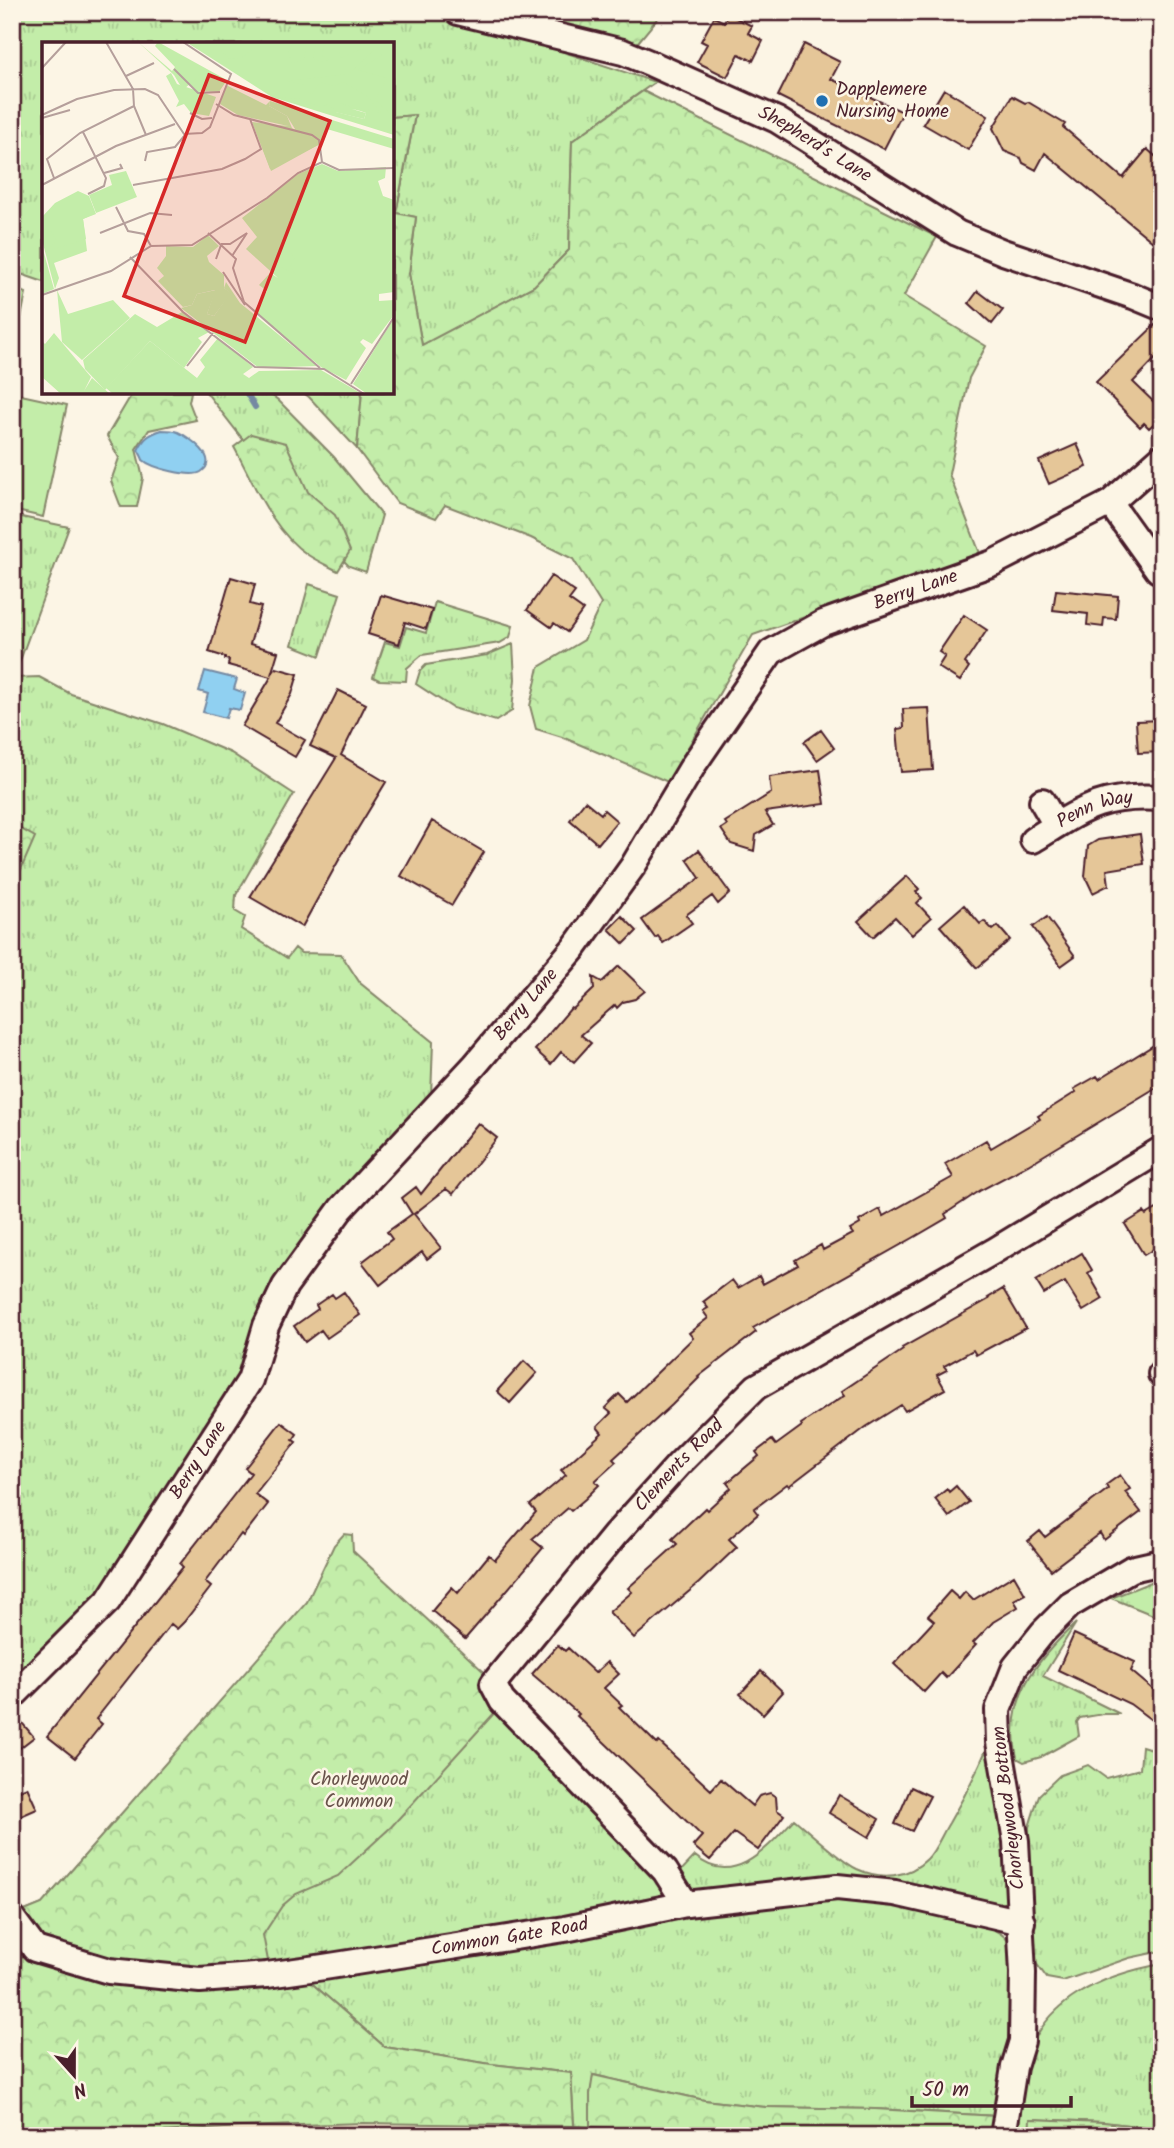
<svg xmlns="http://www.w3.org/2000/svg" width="1174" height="2148" font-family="Kalam,sans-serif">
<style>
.built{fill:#f5e7ce}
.grass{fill:url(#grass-tufts);stroke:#86866a;stroke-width:2}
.forest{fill:url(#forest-crowns);stroke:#86866a;stroke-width:2}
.pitch{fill:#c3eda9;stroke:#86866a;stroke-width:2}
.water{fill:#90d0f1;stroke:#7489a2;stroke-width:2}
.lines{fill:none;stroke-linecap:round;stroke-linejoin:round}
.stream{stroke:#7489a2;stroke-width:6}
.building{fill:#e5c698;stroke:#4a1f2b;stroke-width:2}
.street-casing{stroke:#4a1f2b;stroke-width:30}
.street{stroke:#fcf5e5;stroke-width:24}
.rail-casing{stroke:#4a1f2b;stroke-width:8}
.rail{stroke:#fcf5e5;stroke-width:5;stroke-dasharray:16;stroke-linecap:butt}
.poi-dot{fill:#1f6fb2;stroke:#fcf5e5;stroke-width:2.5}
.labels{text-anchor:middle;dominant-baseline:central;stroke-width:5;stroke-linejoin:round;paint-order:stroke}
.poi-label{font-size:19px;fill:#4a1f2b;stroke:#fcf5e5;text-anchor:start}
.street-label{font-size:19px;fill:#4a1f2b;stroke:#fcf5e5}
.park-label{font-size:19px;fill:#68524a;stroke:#fcf5e5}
.inset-road{fill:none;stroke:#b59f9b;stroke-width:2}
.view{fill:#d62828;fill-opacity:0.15;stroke:#d62828;stroke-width:3.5}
.inset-edge{fill:none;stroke:#4a1f2b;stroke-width:3.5}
</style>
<defs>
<pattern id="grass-tufts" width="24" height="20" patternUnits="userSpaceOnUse" patternTransform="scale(1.75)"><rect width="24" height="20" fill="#c3eda9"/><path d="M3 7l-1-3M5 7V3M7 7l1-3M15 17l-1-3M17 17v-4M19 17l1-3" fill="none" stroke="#a9cb92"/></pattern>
<pattern id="forest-crowns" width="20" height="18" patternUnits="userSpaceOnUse" patternTransform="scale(1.75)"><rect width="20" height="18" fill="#c3eda9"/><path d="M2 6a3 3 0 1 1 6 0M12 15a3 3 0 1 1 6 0" fill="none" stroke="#a9cb92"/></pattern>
</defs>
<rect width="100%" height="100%" fill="#fcf5e5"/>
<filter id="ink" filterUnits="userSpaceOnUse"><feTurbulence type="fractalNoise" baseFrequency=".0143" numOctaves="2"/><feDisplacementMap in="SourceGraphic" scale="14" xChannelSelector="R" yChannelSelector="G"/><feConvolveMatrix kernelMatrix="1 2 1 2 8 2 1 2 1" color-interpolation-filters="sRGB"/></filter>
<g filter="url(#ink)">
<path class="built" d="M363 2123 574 2126 746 2136H96L241 2127Z"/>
<path class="grass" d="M12 12H415L494 29 655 82 572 141 569 250 534 286 422 346 409 274 416 217 396 213 415 115 392 117V44H44V282L12 271Z
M12 288 26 293 12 363Z
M206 392H267L278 400 334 457 382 515 366 572 349 566 344 561 287 496Z
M302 392H362L357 449 309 397Z
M12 515 69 527 18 666 12 664Z
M309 584 340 594 320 656 292 645Z
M435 602 513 626 510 637 500 643 422 655 407 668 406 681 379 680 373 677 385 642 400 646 406 627 426 633Z
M513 644 515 679 512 711 496 721 453 708 416 684 420 671 426 665 487 655Z
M39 677 71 694 163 724 231 753 294 794 236 895 235 911 245 917 241 929 287 958 295 948 301 953 341 954 360 983 433 1042 431 1097 376 1160 315 1223 257 1324 244 1369 205 1425 102 1596 12 1682V678Z
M1161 1578 1158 1617 1111 1598Z
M1076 1623 1043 1676 1120 1714H1103L1080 1718 1077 1722 1079 1736 1041 1757 1024 1762 1017 1758C1004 1700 1035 1661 1076 1623Z
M483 1671 498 1709 662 1886 663 1895 656 1902 270 1972 22 1912 42 1904 175 1753Z
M990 1741 1006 1845 1009 1900 1001 1907 888 1881 706 1894 689 1889 677 1875 695 1856C734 1889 768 1847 794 1819 811 1833 839 1860 857 1869 881 1880 908 1878 927 1859 936 1850 942 1834 949 1823 965 1796 978 1770 990 1741Z
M1142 1746 1162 1752V1951L1129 1958 1063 1981 1047 1978 1036 1963 1033 1942 1028 1846 1029 1827 1039 1795 1060 1775 1088 1765 1106 1778 1140 1769Z
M877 1898 990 1928C998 1932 1007 1936 1010 1945 1022 1981 1002 2075 997 2116L875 2109 765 2107 704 2100 594 2075 590 2094V2127L574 2126 571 2073 491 2064 385 2047 301 1974 719 1911 804 1901Z
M1162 1964V2129L1103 2122 1031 2119 1029 2136H1012C1016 2111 1019 2085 1026 2062 1042 2000 1105 1974 1162 1964Z"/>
<path class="forest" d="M499 12H663L634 47Z
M643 91 937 237 904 296 986 346 969 378 949 474 981 556 753 635 668 782 562 737 536 729 530 706 539 667 584 640 601 604 573 559 531 538 445 505 436 518 397 503 357 449 362 392H392V117L415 115 396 213 416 217 409 274 422 345 534 286 569 250 572 141Z
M133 392H191L189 402 196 420 149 430 136 449 143 478 137 507H121L111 481 119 458 107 436Z
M251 434 286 443 308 492 335 515 350 551 338 571C328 566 317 561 308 555 273 532 254 484 234 447Z
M12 824 35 837 12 890Z
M344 1534 352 1535 353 1551 483 1671 498 1709 391 1827 338 1876 296 1894 282 1906 263 1935 270 1971 301 1974 385 2047 491 2064 571 2073 574 2126 363 2123 241 2127 96 2136H12V1920L22 1912 42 1904 307 1602 334 1545Z
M593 2075 704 2100 765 2107 875 2109 997 2116 994 2136H746L590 2127V2094Z
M1030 2119 1103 2122 1162 2129V2136H1029Z"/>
<path class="pitch" d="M12 393 67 405 43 517 12 510Z"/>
<path class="water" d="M162 430C168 430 173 430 178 432 189 437 221 459 201 472 191 478 152 468 143 460 143 459 139 451 138 450 144 438 149 434 162 430Z
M205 671 237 679 234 689 245 693 240 710 229 708 226 718 203 712 208 694 199 691Z"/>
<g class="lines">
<path class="stream" d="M246 392 255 407"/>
</g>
<path class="building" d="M728 14 752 26 748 33 763 41 753 61 739 54 727 77 697 62 707 44 701 41 714 17 724 22Z
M804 44 840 62 831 79 903 112 884 149 778 96Z
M944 89 988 116 968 150 923 124Z
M1012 96 1025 103 1028 102 1065 124 1063 127 1123 178 1147 149 1162 162V230L1153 242 1045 153 1036 170 1023 163 1021 158 1004 151 993 128Z
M978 291 1003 310 992 324 969 303Z
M1158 322 1162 323V352L1133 382 1162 410V416L1149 428 1144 423 1140 427 1096 382Z
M1077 444 1087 467 1049 484 1039 461Z
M551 576 575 592 569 600 583 610 567 632 554 623 551 627 527 610Z
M231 577 255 584 250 604 261 607 250 644 278 652 271 675 276 668 298 674 292 694 275 723 305 740 295 757 242 726 271 677 228 665 229 660 225 659V657L209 652Z
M1056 590 1118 596 1116 619 1104 618 1103 627 1087 625 1088 614 1053 610Z
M381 595 432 610 426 629 405 622 399 644 368 634Z
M964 615 987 630 965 663 969 667 960 681 938 667 945 656 939 652Z
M338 690 366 704 341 755 386 782 340 858 302 927 250 897 336 758 310 746Z
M929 708 933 770 901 772 897 729 904 728 903 709Z
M1162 720V752L1138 753 1136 721Z
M821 730 834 748 817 760 804 742Z
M820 770 825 804 765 812 773 825 756 835 754 851 731 844 721 829 727 825 725 822 771 793 769 777Z
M585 801 601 814 604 810 617 821 598 844 570 820Z
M432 821 484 852 452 905 401 876Z
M1140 834 1144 864 1107 870 1109 885 1093 893 1085 876 1088 846 1098 840Z
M699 850 730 893 718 904 712 896 686 915 692 923 663 943 658 936 655 938 642 920 700 878 687 859Z
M907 876 919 889 916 892 922 898 917 903 931 918 912 935 895 917 873 937 858 921Z
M964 905 980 924 984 921 993 930 998 926 1010 940 977 968 940 926Z
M622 916 637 931 624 944 609 929Z
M1047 917 1075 956 1061 966 1033 927Z
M619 966 645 991 635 999 623 1002 617 1008 615 1005 581 1035 591 1043 574 1062 561 1052 551 1064 535 1050 571 1008 573 1009 594 989 593 977 602 982Z
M1154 1045 1162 1059V1084L1028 1165 981 1190 945 1214 947 1218 913 1238 753 1328 756 1332 698 1377 699 1378 672 1405 613 1459 616 1462 595 1481 599 1485 585 1499 571 1511 568 1508 532 1539 543 1548 465 1639 432 1611 452 1587 458 1593 489 1555 495 1560 536 1512 530 1505 566 1475 561 1470 602 1433 597 1427 611 1413 605 1408 619 1394 627 1402 693 1338 689 1333 708 1318 703 1311 708 1308 703 1302 732 1280 738 1288 759 1276 763 1284 798 1265 795 1260 821 1245 823 1250 853 1234 850 1230 860 1224 859 1221 880 1209 883 1216 953 1177 945 1164 986 1140 991 1148 1040 1119 1038 1116 1076 1092 1074 1089 1097 1076 1099 1079Z
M478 1123 497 1138 453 1194 446 1189 414 1214 441 1248 427 1259 422 1252 380 1285 362 1262 392 1239 387 1232 412 1214 402 1198 416 1187 421 1194Z
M1162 1206V1244L1144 1255 1125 1224 1144 1212 1146 1215Z
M1082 1253 1092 1270 1088 1273 1103 1299 1083 1311 1065 1282 1044 1294 1036 1281Z
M1003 1289 1026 1328 976 1355 973 1350 944 1366 947 1370 937 1375 945 1389 905 1411 901 1405 866 1427 789 1486 787 1484 754 1509 758 1514 729 1539 737 1547 699 1583 634 1638 609 1612 632 1592 628 1588 677 1544 672 1539 705 1508 707 1510 731 1488 727 1483 759 1456 756 1452 772 1440 776 1445 802 1426 801 1424 845 1395 842 1391 903 1350 902 1348 989 1299 988 1298Z
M344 1292 360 1315 327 1338 321 1330 305 1342 294 1326 318 1309 316 1305 332 1294 335 1298Z
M524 1361 537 1373 510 1403 497 1391Z
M281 1422 297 1434 293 1440 296 1442 255 1494 268 1504 243 1536 241 1534 205 1582 211 1587 184 1622 177 1629 171 1624 96 1719 102 1724 75 1758 47 1736 183 1567 180 1564 251 1473 245 1468Z
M1120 1475 1130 1489 1125 1492 1141 1512 1104 1540 1100 1533 1051 1570 1028 1541 1040 1531 1045 1537 1108 1489 1106 1485Z
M956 1486 969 1502 949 1517 935 1499 947 1489 949 1492Z
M1014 1575 1025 1594 1014 1600 1018 1607 993 1622 973 1643 976 1645 946 1678 941 1673 924 1692 894 1664 934 1621 928 1616 950 1591 959 1599 965 1592 973 1600Z
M1074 1634 1135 1662 1131 1671 1162 1697V1728L1130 1704 1058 1670Z
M558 1645 565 1651 568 1648 595 1673 607 1662 619 1674 604 1688 622 1705 619 1707 657 1744 659 1742 711 1790 721 1779 752 1806 759 1796 770 1793 776 1797 777 1810 784 1815 758 1850 734 1833 710 1860 693 1846 702 1836 577 1716 579 1714 532 1674Z
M761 1671 783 1692 763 1714 740 1694Z
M12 1711 34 1737 12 1754Z
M27 1787 37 1809 12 1820V1793Z
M911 1787 930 1796 912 1831 895 1824Z
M839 1795 879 1819 869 1837 829 1813Z"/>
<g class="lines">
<g class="street-casing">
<g id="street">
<path id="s1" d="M458 12 623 52 652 64 777 120 957 233 1003 252 1133 296 1162 308"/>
<path d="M1110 503 1158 570 1162 571"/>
<path d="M1042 801 1056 825"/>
<path id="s2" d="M1033 840C1083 809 1101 794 1162 798"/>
<path d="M1161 1374 1162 1375"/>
<path id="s3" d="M12 1697 108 1601 250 1380 266 1326 285 1286 341 1209 475 1065 574 948 633 866 694 764 771 652 823 623 993 563 1110 503 1162 457"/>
<path id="s4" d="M686 1904 665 1871 502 1701 493 1684 615 1535 679 1464 756 1387 994 1251 1162 1149"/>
<path id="s5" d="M12 1918 35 1949 109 1971 200 1980 267 1975 324 1967 565 1929 686 1904 837 1887 895 1893 1022 1922"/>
<path d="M1003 2136 1014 2067 1022 2041 1023 1973 1016 1841 999 1742 998 1710 1015 1667 1043 1632 1070 1605 1131 1569 1162 1562"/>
</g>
</g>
<use href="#street" class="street"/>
<g class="rail-casing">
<path id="rail" d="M225 2136H404"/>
</g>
<use href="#rail" class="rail"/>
</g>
</g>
<circle class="poi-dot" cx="822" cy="101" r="7"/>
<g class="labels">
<g class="poi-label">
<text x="836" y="90">Dapplemere<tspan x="836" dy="22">Nursing Home</tspan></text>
</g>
<g class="street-label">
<text stroke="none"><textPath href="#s1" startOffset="383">Shepherd's Lane</textPath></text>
<text stroke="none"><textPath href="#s3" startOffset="1458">Berry Lane</textPath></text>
<text stroke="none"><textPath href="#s2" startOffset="70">Penn Way</textPath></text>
<text stroke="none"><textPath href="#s3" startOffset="870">Berry Lane</textPath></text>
<text stroke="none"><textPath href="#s3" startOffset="303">Berry Lane</textPath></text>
<text stroke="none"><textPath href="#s4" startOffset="581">Clements Road</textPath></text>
<text transform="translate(1009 1808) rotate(-97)">Chorleywood Bottom</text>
<text stroke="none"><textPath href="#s5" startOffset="520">Common Gate Road</textPath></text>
</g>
<g class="park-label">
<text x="359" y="1780">Chorleywood<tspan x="359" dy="22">Common</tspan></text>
</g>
</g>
<g transform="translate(42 42)">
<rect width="352" height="352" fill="#fcf5e5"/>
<path d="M144 0H352V76L310 67 324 71 322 77 230 55ZM142 20 174 38H185L177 50 155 49 136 30ZM129 31 135 42 174 55 167 74 149 71 142 62 134 65 137 59 124 34ZM184 43 224 63 228 59 227 64 245 74 250 86 278 102 228 127 210 80 246 84 196 73 178 62ZM280 122 296 129 344 125 343 136 336 139 341 154 352 158V250L337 252V259L352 258V273L330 302 321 297 318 300 324 306 304 338 279 325 212 269 225 249 217 243 228 231 236 236 204 207 215 195 200 176 256 132ZM52 172 41 177 45 209 12 221 17 236 13 247 0 198V177ZM0 204 12 247 0 252ZM184 240 198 261 275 324 217 326 139 266 150 263 155 252 174 248 165 272 172 274 188 251 182 246ZM15 248 26 272 71 258 88 276 40 318 20 300ZM352 276V352H325L311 342ZM12 291 49 335 42 349 50 336 68 352H19L0 335V299L3 302ZM176 296 211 325 201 332 207 336 217 329 279 328 320 352H71L64 346 108 299 155 336 163 325 158 318Z" fill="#c3eda9"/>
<path d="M96 0 130 29 133 25 113 4 116 0 183 37 181 41 160 31 141 48 132 33ZM172 0H220L198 17 186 16ZM265 0 262 17 250 21 246 10 251 2ZM274 0H334L299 16 297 8 282 3 280 14 287 17 283 20 271 17ZM335 5 340 13 316 28 345 36 333 58 352 75V93L230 55 258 57 279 65 287 62 294 70 322 77 324 71 298 61 339 71 326 55 301 40 292 44 278 40 270 52 264 49 263 43 245 39 307 32ZM228 59 352 97V107L285 87 278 102 229 129 220 105 253 87 245 74 227 64ZM36 149 47 154 54 172 41 177 44 197 3 210 15 199 8 188 1 187 0 175 13 161ZM166 193 177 204 165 214 167 220 182 233V246L189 251 172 274 165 272 173 248 155 252 150 263 141 265 116 239 122 234 115 226 124 214V204L151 205ZM244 205 253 216 248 224 254 233 237 224 233 213ZM140 270 167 290 156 296 160 300 142 326 108 299 63 348 43 327 41 318 93 272 115 285Z" fill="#c3eda9"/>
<path d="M84 129 95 155 54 171 47 153 70 143 67 133Z" fill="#c3eda9"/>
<path class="inset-road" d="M64 0 91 47 92 64 104 93M0 26 24 0M132 27 156 51 178 50M84 34 112 21M174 62 192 73 270 93 277 98 280 120M148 71 160 77 170 76M0 73 35 57 72 48 103 47 116 53 142 92 160 91 168 85 189 32 141 0M0 76 28 68M41 90 64 136 62 144 46 152M103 119 105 110 133 105 143 93M62 131 80 126 78 122M12 136 5 117 38 91 92 64M0 143 74 104 133 82M91 143 180 127 203 117 219 107 208 77M74 165 86 189 102 192 109 204M58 191 108 171 130 173M166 191 179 203 174 217M179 202H188L205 191 190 214M179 203 194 217 191 226 202 260 278 326M88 215 141 270 213 325 282 327 322 352M181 230 203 263M0 253 69 229 109 204 150 203 225 156 256 131 280 120 297 128 352 126M145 324 171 291M309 342 352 275"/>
<path class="view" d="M167 33 288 79 203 300 82 254Z"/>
<rect width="352" height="352" class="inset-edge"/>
</g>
<rect width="1174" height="2148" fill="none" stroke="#fcf5e5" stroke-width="42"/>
<rect x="21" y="21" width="1132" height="2106" fill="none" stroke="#4a1f2b" stroke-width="2.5" filter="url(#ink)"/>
<g transform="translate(74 2075) rotate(159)" stroke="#fcf5e5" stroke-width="5" paint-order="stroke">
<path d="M0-5L12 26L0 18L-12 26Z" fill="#4a1f2b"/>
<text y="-10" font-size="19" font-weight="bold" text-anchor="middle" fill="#4a1f2b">N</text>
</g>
<path d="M912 2096v10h159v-10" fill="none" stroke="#4a1f2b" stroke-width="3.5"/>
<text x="922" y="2096" font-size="21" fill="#4a1f2b" stroke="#fcf5e5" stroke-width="5" paint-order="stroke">50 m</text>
</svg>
